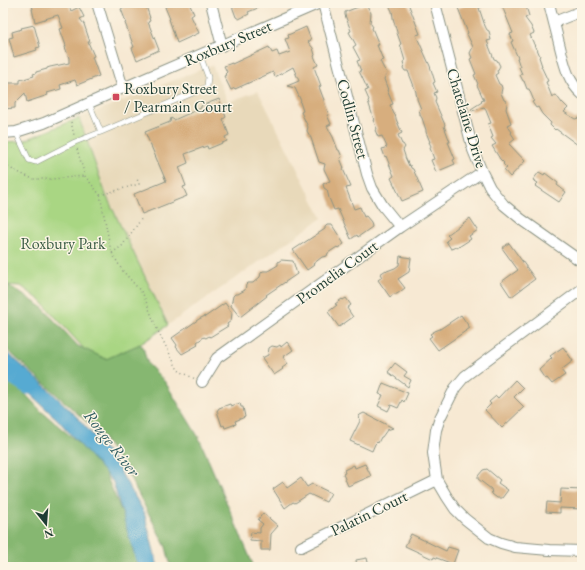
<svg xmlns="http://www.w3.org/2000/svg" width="585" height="570" font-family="'EB Garamond',serif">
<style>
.built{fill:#e8d9ba}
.green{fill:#a9d683;stroke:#648a5c}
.forest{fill:#86b771;stroke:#527a52}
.water{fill:#57aad2;stroke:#3b7483}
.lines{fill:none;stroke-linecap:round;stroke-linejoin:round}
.river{stroke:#57aad2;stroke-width:15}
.building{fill:#d7ae7e}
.service-casing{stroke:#8b9384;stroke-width:6}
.minor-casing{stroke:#8b9384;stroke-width:12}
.path{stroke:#8b9384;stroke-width:1.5;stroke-dasharray:1 3;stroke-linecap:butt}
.service{stroke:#fff;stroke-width:5}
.minor{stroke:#fff;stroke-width:10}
.poi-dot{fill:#d1495b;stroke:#fcf5e5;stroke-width:1.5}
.labels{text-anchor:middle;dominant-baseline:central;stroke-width:3;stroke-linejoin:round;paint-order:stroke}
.street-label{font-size:16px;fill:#1f3d34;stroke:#fcf5e5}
.poi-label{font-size:16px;fill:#1f3d34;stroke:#fcf5e5;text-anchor:start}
.park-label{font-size:16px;fill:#3b5c44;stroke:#fcf5e5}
.water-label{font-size:17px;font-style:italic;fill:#305e63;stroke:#fcf5e5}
</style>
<rect width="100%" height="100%" fill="#fcf5e5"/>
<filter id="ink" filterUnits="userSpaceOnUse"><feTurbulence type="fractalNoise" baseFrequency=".025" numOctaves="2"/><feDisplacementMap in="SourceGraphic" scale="8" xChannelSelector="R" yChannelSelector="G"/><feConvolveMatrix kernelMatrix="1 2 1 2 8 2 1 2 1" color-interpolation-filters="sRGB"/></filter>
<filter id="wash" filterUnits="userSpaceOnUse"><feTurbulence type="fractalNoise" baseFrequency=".012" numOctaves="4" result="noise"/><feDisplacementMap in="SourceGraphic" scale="16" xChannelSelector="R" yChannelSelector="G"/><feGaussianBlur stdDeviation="0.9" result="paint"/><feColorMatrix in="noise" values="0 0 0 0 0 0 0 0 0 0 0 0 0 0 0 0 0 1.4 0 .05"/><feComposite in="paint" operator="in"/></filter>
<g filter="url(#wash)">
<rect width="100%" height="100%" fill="#f7e9d3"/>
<path class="built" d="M212 65 228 102 258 91 322 218 168 325 106 195 79 118Z"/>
<path class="green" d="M79 118 106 195 168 325 148 339 103 370 41 301 21 286 3 285V142L23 141Z"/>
<path class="forest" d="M3 282 42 307 78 346 106 359 140 344 144 350 145 355 148 364 165 382 199 438 254 567H171L166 547 127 472 100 434 3 346Z
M3 370 41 411 88 451 103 468 135 543 140 567H3Z"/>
<path class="water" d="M3 349 43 384 78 418 111 456 144 512 158 567H138L113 482 58 420 12 377 3 371Z"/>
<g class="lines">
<path class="river" d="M3 371 28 387"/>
</g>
<g id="blocks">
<path class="building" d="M38 3H68L71 11 79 7 84 17 80 19 84 24 90 42H88L94 56 92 57 99 76 77 85 75 80 60 85 61 89 47 93 48 95 27 102 25 93 15 103V108L3 109V85H6V83H20V80L34 76 33 74 36 73V72L47 69V68L50 67 69 63V58L65 47 66 46 65 43 60 29 63 28 58 15 35 22 32 9H33L32 5Z
M123 3H146L147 9 150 18H149L150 21 148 22 159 50 137 60 132 48 134 47 125 23 126 22 121 9 124 7Z
M165 3H189L194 14 191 16 199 33 177 43 169 19H170L165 7 167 6Z
M239 3H256L258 8 248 12 249 14 239 19 236 17 232 6Z
M388 3H408L420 34 416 35 430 66 435 82 433 83 437 92 434 93 436 98 435 102 445 125 444 126 450 142H448L455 159 453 160 455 164 436 172 431 160 434 159 430 148 431 146 429 142H430L426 132V130L422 118 420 115V113L419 110 421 109 417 99V97L416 93V92L412 81 408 71H405L403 68 404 65 403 62 405 61 402 51V50L400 44H401L397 33V32L393 18V17L392 11Z
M465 3H491L479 8 485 26 487 30 489 31 490 35V36L491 40 487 41 494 59 497 60 500 66 497 71 498 73 495 75 499 84 501 85 502 88 501 93 504 100 506 101 507 104 506 109 511 123 507 125 512 132 511 133 515 139 509 144 525 161 510 177 504 170 507 168 503 164 504 163 500 159 492 146 496 144 491 138 493 137 488 124 491 123 485 108 484 107 472 111 471 109 482 102 481 101 484 100 477 85 478 84 474 75 476 74 470 59 472 58 470 53 473 47 467 34 468 33 458 8 466 5Z
M503 3H525L529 16 525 18 531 26 534 33 530 35 536 49H537L540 56 539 57 542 66H541L548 81 546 82 552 97 556 95 562 103V102L568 108 564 112 575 119 579 118 582 120V148L556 129 555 130 550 125 551 123 542 114 538 107 536 108 532 102 534 101 529 89H527L524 81H523L520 75 522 74 519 67H520L517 58H518L511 42 513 41 510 34 513 33 502 6Z
M366 4 371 13 370 23 371 24 373 27 372 28 379 45H377L383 60 380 61 384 69 385 70 387 73 384 79 388 90H387L393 104 390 105 394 114 395 115 396 118V119L402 133 398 135 402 144H403L405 147 403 150 405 156V157L409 166 410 165 411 168 413 169 423 192 402 201 391 178 394 176 386 156 385 157 382 149 387 147 382 136 378 137 375 130 377 129 373 120H374L368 101 369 100 365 91 368 90 359 71H361L357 61 360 60 353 47 356 45 349 32 351 31 345 15V12Z
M34 25 40 47 36 48 37 50 14 57 9 38 13 37 12 32 22 29 21 28Z
M306 27 311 40 308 42 313 48 315 55 314 56 318 65 314 67 321 86 319 87 324 100V101L326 107 329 115H327L331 124 327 126 333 137 338 150H339L342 157 340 158 344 168 343 169 351 187 346 188 354 209 360 207 364 217 366 216 371 222 372 227 358 237 357 235 351 239 338 209 334 210 329 198 327 190 324 188 323 184 330 181 324 169 325 164 319 162 311 138 307 131 308 127 301 112 303 111 300 102 301 101 295 88 287 86 299 81 293 67 275 77 273 72 235 89V88L231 90 224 76 226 75 225 74 227 72 224 66 232 63V64L269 47 272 53 277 51 279 56 290 52 285 39 289 38 288 35Z
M219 99 226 117 223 119 229 135 225 137 227 141 208 149 207 146 185 154 188 163 179 167 186 186 183 187 187 196 142 214 134 194 166 181 145 132 170 122 171 118 174 120 201 108V106Z
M539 172 544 175 545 173 558 183 557 185 566 192 559 202 535 186 538 183 533 180Z
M470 218 478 230 469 236 471 239 457 248 456 247 451 249 446 241 450 238 447 235Z
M327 225H332L344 244 338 248 337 247 328 253 327 256 322 257 313 264 314 265 307 270 293 250 325 229V227Z
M509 243 535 279 511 297 501 282 518 270 502 248Z
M400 256 411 258 409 272 398 279 405 288 397 294H394L390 297 378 280 382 277 380 274 386 270 387 271 395 268 399 265Z
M281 260 293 261 297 274 266 295 267 296 240 317 231 306 233 296 235 294H238L245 290 246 285 248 283H253L260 277 261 273 263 271H268L278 265V262Z
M346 298 351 305 347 308 353 317 339 327 328 312 337 305 335 304 342 299 343 300Z
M225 303 232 313 231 321 227 324 228 326 210 337 209 336 206 338 204 337 197 342 198 345 182 354 176 347 177 345 172 338 199 319 205 316V317Z
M461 315 470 328 438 350 429 338 432 336 430 334 435 331 440 329Z
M287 342 293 350 283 357 288 364 282 368 283 369 274 375 262 358 268 355 269 348 272 346 277 347 280 345 281 347Z
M563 347 573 361 561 370 565 375 552 384 547 378 545 379 539 370 552 358 550 356Z
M395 363 407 372 404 376 411 380 408 387 388 372Z
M515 380 523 388 514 397 524 407 502 428 485 410 491 404 489 402 496 396 498 398Z
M383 383 408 393 404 402 402 400 398 408 391 405 388 411 378 406 383 395 379 394Z
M240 403 241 407H243L245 417 235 421 236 424 225 428 224 425 222 426 217 411 219 408 230 404 231 406Z
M364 413 393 428 387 430 382 437H381L378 443 377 442 375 444 372 451 350 441 360 421 359 416 360 415Z
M365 464 371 476 348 486 343 474 345 473 344 470 354 465 355 468Z
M487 469 500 480 498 483 508 490 502 498H497L492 494 491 489 478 479V476L483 470Z
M301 478 307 487 312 484 331 493 326 502 309 494 295 503 293 502 285 508 273 489 283 482 287 488Z
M561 489 582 490V509L560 508V513L546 512 547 502 560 503Z
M263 513 278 526 271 534 270 550H261V541L250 540 251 532 260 533V528L263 524 258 520Z
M411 534 446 551 448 547 458 550 453 564 434 557 433 559 405 546Z
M367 558 369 567H357L356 560Z"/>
</g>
</g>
<g filter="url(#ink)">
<use href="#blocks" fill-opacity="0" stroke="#8b9384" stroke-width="1"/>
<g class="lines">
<g class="service-casing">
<path id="service" d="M89 103 101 132 207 87 208 77 200 55
M16 132 29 160 36 162 75 142 101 132"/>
</g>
<g class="minor-casing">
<path id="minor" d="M97 3 123 88
M211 3 222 46
M323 3 367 174 372 188 383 206 400 227
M435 3 473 150 482 172 490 188 504 205 521 219 582 262
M549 3C552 16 556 30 559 43 564 62 567 81 582 94
M554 22 582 11
M3 133 16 132 44 123 123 88 320 3
M582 289 465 376 455 388 440 418 436 430 433 453 437 480 447 497 455 509 465 519 489 538 501 543 515 547 549 550 582 551
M202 382 217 358 400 227 482 172
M301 547 437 480"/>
</g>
<path class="path" d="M71 122 74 135
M77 149 85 176 100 195 110 246 112 253 122 270 143 294 157 329 178 370 195 379
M3 161 13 170 33 179H52L85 176
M100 195 139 184 137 179
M112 253 122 246 142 218"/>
<use href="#service" class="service"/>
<use href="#minor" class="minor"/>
</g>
</g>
<rect class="poi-dot" x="112" y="93" width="8" height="8" rx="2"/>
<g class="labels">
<g class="street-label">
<text transform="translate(228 43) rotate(-23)">Roxbury Street</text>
<text transform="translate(467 118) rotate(73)">Chatelaine Drive</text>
<text transform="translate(353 119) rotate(75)">Codlin Street</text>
<text transform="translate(337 272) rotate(-36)">Promelia Court</text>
<text transform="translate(369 513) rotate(-26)">Palatin Court</text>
</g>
<g class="poi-label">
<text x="124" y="88">Roxbury Street<tspan x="124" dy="18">/ Pearmain Court</tspan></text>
</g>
<g class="park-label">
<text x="63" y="243">Roxbury Park</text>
</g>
<g class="water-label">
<text transform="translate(112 443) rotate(52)">Rouge River</text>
</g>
</g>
<rect width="585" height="570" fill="none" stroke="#fcf5e5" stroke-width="16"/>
<g transform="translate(46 524) rotate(163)" stroke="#fcf5e5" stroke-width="3" paint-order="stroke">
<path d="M0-3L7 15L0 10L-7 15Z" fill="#1f3d34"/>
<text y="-6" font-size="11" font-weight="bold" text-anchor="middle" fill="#1f3d34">N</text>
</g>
</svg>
